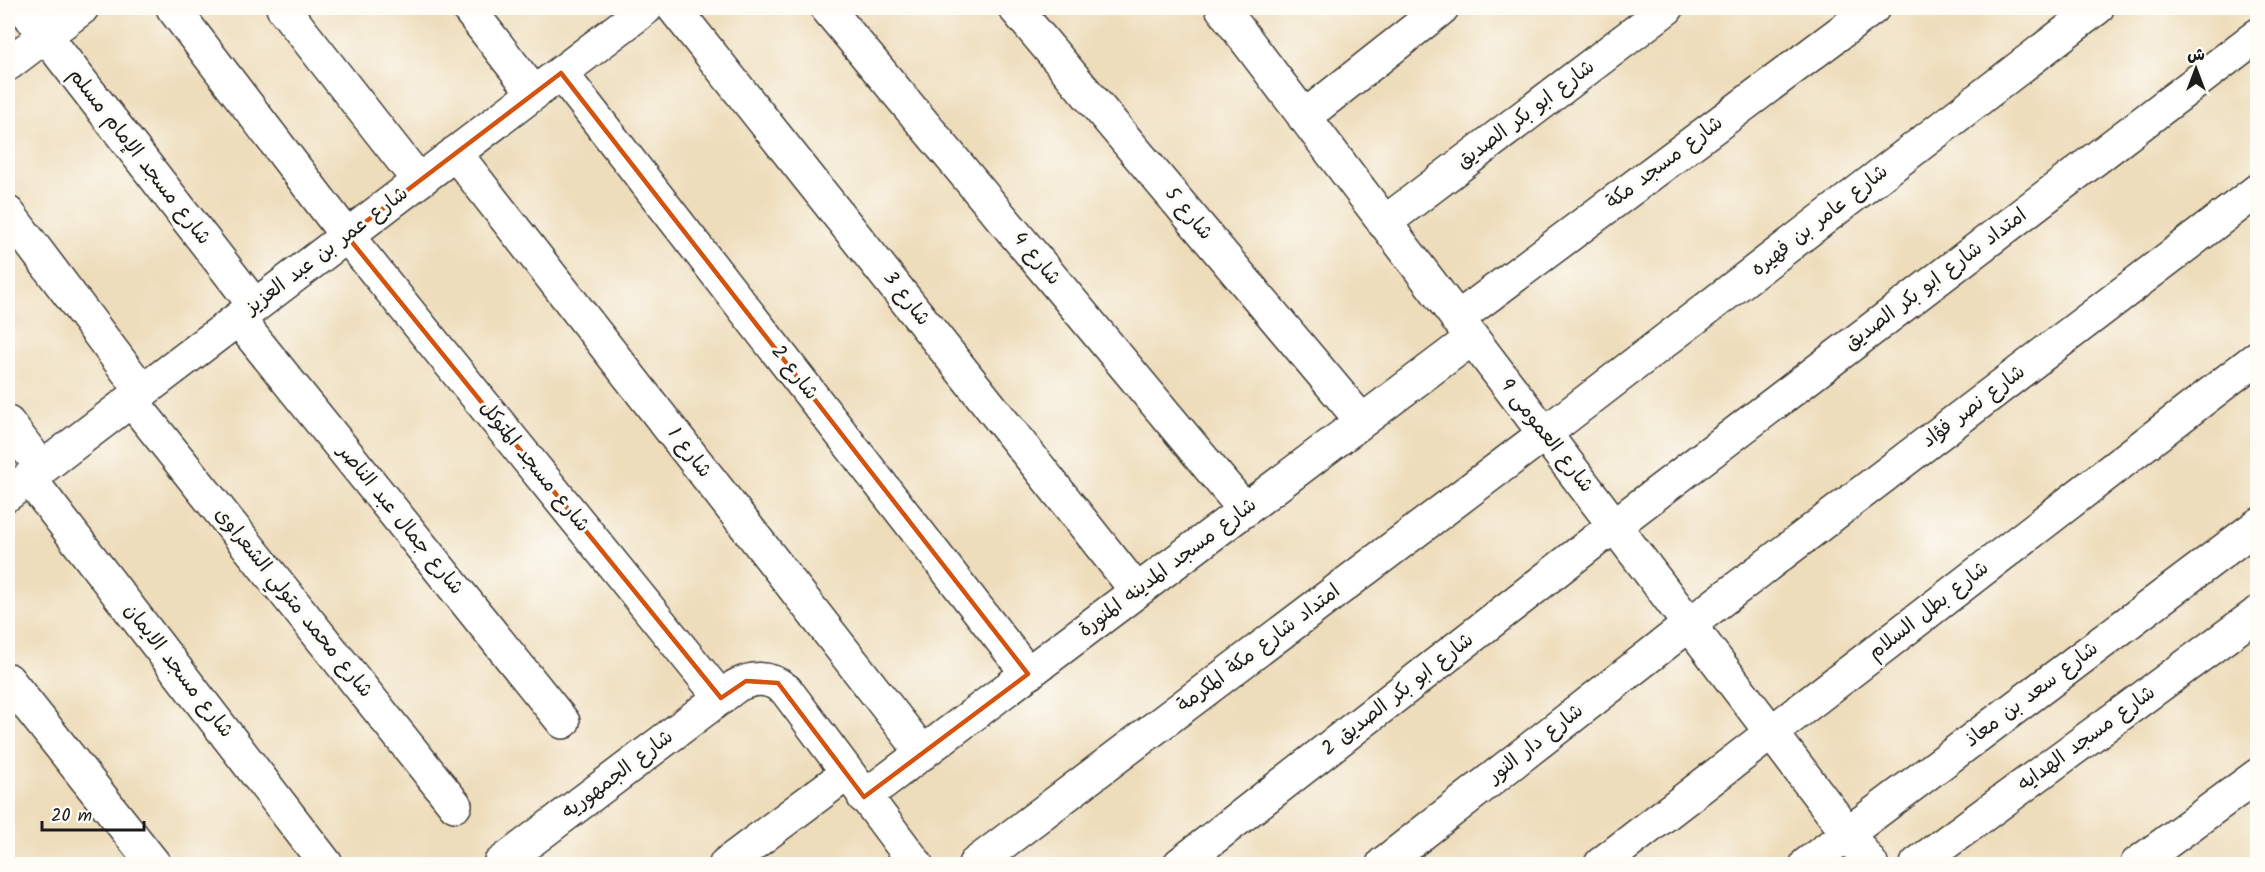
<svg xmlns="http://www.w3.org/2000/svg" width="2265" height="872" font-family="Kalam,'Playpen Sans Arabic',sans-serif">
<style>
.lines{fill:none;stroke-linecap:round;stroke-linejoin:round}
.minor-casing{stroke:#3c3934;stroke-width:36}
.minor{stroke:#fff;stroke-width:33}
.marked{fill:none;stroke:#d4530e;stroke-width:4.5;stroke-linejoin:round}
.labels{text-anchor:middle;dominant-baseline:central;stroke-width:6;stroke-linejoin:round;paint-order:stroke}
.street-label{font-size:20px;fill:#1c1c1c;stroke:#fdfcf7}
</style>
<rect width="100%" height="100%" fill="#fdfcf7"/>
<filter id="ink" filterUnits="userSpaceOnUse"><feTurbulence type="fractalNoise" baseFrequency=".0167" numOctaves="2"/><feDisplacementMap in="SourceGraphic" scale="12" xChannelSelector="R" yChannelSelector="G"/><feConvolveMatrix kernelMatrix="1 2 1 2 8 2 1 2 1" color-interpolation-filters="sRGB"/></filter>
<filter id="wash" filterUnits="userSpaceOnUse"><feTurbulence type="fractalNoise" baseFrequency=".008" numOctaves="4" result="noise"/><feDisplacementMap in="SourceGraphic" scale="24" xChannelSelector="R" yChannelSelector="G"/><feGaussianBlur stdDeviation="1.35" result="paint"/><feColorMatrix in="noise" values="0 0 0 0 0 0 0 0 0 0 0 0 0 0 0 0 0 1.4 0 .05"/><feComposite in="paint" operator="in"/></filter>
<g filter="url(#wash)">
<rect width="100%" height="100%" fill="#edb"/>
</g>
<g filter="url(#ink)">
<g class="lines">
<g class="minor-casing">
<path id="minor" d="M24 8 255 306
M173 8 347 236 721 698
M283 8 419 181
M468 8 534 93
M674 8 1137 591
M827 8 1245 510
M1015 8 1362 421
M1222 8 1871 864
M8 64 82 8
M561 73 1028 674
M1304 117 1442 8
M455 153 923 753
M8 213 143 392
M1384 223 1667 8
M238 319 563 722
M1457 319 1873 8
M131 400 455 805
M8 423 42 468
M29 478 326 864
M8 494 646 8
M8 680 154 864
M864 797 1471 339
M500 864 736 686C755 676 770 677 786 690L916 864
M726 864 846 774
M975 864 1544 434 2097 8
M1180 864 1615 525 2258 35
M1383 864 1690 624 2258 190
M1601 864 2258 357
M1807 864 2258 525
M1917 864 2258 613
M2137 864 2258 775"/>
</g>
<use href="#minor" class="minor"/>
</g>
</g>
<path class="marked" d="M561 73 1028 674 864 797 778 683 746 681 721 698 347 236Z"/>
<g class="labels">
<g class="street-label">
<text transform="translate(1526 115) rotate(-37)">شارع ابو بكر الصديق</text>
<text transform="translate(139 157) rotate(52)">شارع مسجد الإمام مسلم</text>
<text transform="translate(1665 163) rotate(-37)">شارع مسجد مكة</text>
<text transform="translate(1188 214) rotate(50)">شارع 5</text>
<text transform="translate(1820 221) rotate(-38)">شارع عامر بن فهيره</text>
<text transform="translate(327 251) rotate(-37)">شارع عمر بن عبد العزيز</text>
<text transform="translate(1036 259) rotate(50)">شارع 4</text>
<text transform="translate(1936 280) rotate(-37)">امتداد شارع ابو بكر الصديق</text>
<text transform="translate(906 299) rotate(52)">شارع 3</text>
<text transform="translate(794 373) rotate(52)">شارع 2</text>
<text transform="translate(1974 407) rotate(-37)">شارع نصر فؤاد</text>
<text transform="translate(1546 436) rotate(52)">شارع العمومى 9</text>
<text transform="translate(689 453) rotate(52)">شارع 1</text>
<text transform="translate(534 467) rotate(51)">شارع مسجد المتوكل</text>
<text transform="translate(400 520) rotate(51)">شارع جمال عبد الناصر</text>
<text transform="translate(1168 568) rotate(-37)">شارع مسجد المدينه المنورة</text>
<text transform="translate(293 603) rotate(51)">شارع محمد متولي الشعراوى</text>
<text transform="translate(1929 611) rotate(-38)">شارع بطل السلام</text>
<text transform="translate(1259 649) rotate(-37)">امتداد شارع مكة المكرمة</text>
<text transform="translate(178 671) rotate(52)">شارع مسجد الايمان</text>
<text transform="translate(1398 695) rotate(-38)">شارع ابو بكر الصديق 2</text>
<text transform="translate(2032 695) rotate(-37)">شارع سعد بن معاذ</text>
<text transform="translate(2087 739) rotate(-36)">شارع مسجد الهدايه</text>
<text transform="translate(1536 744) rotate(-38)">شارع دار النور</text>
<text transform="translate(618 775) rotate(-37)">شارع الجمهوريه</text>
</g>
</g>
<rect width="2265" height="872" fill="none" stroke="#fdfcf7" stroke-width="30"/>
<g transform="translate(2196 69)" stroke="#fdfcf7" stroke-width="4.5" paint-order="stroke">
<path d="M0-4.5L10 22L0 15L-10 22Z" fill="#1c1c1c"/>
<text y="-9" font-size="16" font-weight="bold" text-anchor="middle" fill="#1c1c1c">ش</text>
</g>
<path d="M42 821v9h102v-9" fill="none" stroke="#1c1c1c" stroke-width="3"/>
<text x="51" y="821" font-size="18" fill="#1c1c1c" stroke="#fdfcf7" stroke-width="4.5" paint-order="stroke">20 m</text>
</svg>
